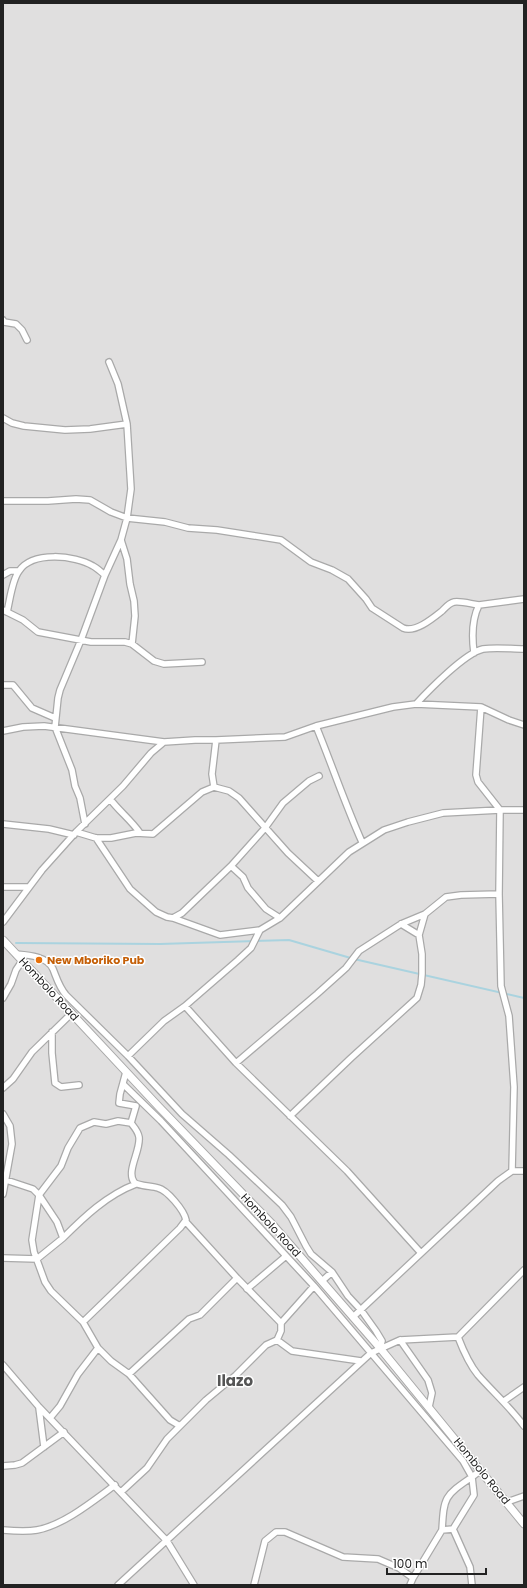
<svg xmlns="http://www.w3.org/2000/svg" width="527" height="1588" font-family="Poppins,sans-serif">
<style>
.residential{fill:#e0dfdf}
.lines{fill:none;stroke-linecap:round;stroke-linejoin:round}
.stream{stroke:#aad3df;stroke-width:2}
.minor-casing{stroke:#a9a9a9;stroke-width:8}
.tertiary-casing{stroke:#a9a9a9;stroke-width:9}
.minor{stroke:#fff;stroke-width:5.5}
.tertiary{stroke:#fff;stroke-width:7}
.food-dot{fill:#e8710a;stroke:#fff;stroke-width:1.5}
.labels{text-anchor:middle;dominant-baseline:central;stroke-width:3;stroke-linejoin:round;paint-order:stroke}
.food-label{font-size:11px;font-weight:bold;fill:#c56008;stroke:#fff;text-anchor:start}
.street-label{font-size:11px;fill:#222;stroke:#fff}
.district-label{font-size:15px;font-weight:bold;fill:#555;stroke:#fff}
</style>
<rect width="100%" height="100%" fill="#f2efe9"/>
<path class="residential" d="M3 3H524V1585H3Z"/>
<g class="lines">
<path class="stream" d="M16 943 160 944 289 940 354 959 524 998"/>
<g class="minor-casing">
<path id="minor" d="M3 320 4 322 16 324 22 330 27 340
M3 418 12 423 24 426 65 430 90 429 127 424
M3 501H48L76 499 90 500 111 512 127 518 165 522 188 528 217 530 281 540 311 562 332 570 348 579 366 599 372 608 403 628C415 633 432 619 442 611 445 608 449 603 454 602 462 601 471 604 479 605
M121 540 127 559 130 584 134 601 135 616 132 644
M3 575 10 571H18
M3 610 23 620 38 632 91 642H125L132 644 154 661 164 664 202 662
M7 612C10 600 12 580 19 571 32 551 75 555 93 566 97 568 101 572 105 575
M474 653C472 638 472 619 479 605L524 599
M3 685H13L32 708 55 718
M416 704C429 690 465 653 483 649 496 647 511 649 524 649
M316 726C332 765 345 804 362 842
M3 731 23 727 44 726 164 742
M214 787 212 774 216 740
M110 799C119 811 131 820 140 833
M3 824 49 829 74 835
M85 824 80 798 75 786 72 770 55 727 58 698 60 690 81 640 105 575 121 540 127 518 131 489 127 424 118 384 109 362
M76 832 96 838H111L136 833 153 834 202 792 214 787 229 791 239 798 288 853 318 881
M96 838 130 889 156 912 167 917 173 918 182 913 231 866
M3 887H28
M499 894 501 986 509 1016 514 1087 512 1171
M173 918 220 935 260 930 280 918 349 852 384 830 408 822 443 813 500 810H524
M280 918 266 909 248 888 243 877 231 866 265 828 283 803 309 781 319 776
M3 922 42 870 76 832 123 786 151 753 164 742 195 740H216L285 737 316 726 393 707 416 704 481 707 509 720 524 725
M401 924 419 935
M16 954C28 955 47 956 53 969 57 979 59 987 66 995L128 1056 182 1114 229 1155 282 1205 291 1217 306 1246 311 1254 332 1272 348 1296 361 1310 376 1331 382 1341 380 1348
M3 998 11 984 16 970 22 961
M185 1006 236 1063 347 1171 421 1253
M52 1032V1053L55 1083 61 1087 79 1085
M128 1056 164 1021 185 1006 238 960 251 948 260 930
M236 1063 317 994 346 968 359 951 401 924 425 914 446 897 461 895 499 894 500 810 478 782 476 775 481 707
M123 1084 161 1121 314 1286 463 1461 472 1477C444 1496 444 1497 442 1530
M3 1088 13 1079 32 1052 72 1013
M3 1114 10 1126 12 1144 3 1194
M290 1116 351 1058 417 998 421 985 422 974V954L419 935 425 914
M6 1180 33 1189 39 1195 32 1240 34 1252 45 1282 51 1291 83 1322 98 1348 111 1361 129 1374 170 1420 180 1426
M186 1222 237 1278 281 1323V1331L277 1340
M63 1238C84 1217 107 1195 136 1184
M3 1258 37 1259 63 1238 57 1222 39 1195 61 1166 68 1148 80 1128 94 1122 106 1124 118 1121 131 1123
M322 1281 332 1272
M247 1289 286 1256
M353 1317 498 1181 512 1171H524
M83 1322 180 1228 186 1220C184 1210 167 1190 158 1188 152 1186 137 1186 134 1182 126 1171 141 1150 139 1137 138 1131 134 1127 131 1123L136 1106 119 1103 120 1094 126 1072
M281 1323 314 1286
M458 1337C463 1350 469 1364 478 1375 493 1392 510 1407 524 1426
M400 1340 428 1380 432 1393 429 1407
M3 1365 39 1407 167 1541 194 1585
M129 1374 189 1319 200 1315 237 1278
M504 1401 524 1387
M39 1408 44 1447
M50 1418 60 1406 78 1374 98 1348
M3 1466 15 1465 22 1463 64 1432
M121 1492 147 1468 167 1439 206 1400 236 1375 266 1345 277 1340 292 1351 361 1361
M507 1502 524 1496
M453 1529 470 1567 472 1585
M3 1530C14 1531 26 1532 37 1530 64 1525 93 1501 115 1485
M118 1585 371 1353 400 1340 458 1337 524 1270
M254 1585 265 1541 276 1532H285L343 1557 378 1559 399 1568 413 1578 442 1530 453 1529 474 1495 472 1477 481 1470
M410 1585 413 1578"/>
</g>
<g class="tertiary-casing">
<path id="tertiary" d="M3 940 159 1107 272 1224 380 1348 524 1524"/>
</g>
<use href="#minor" class="minor"/>
<use href="#tertiary" class="tertiary"/>
</g>
<circle class="food-dot" cx="39" cy="960" r="4"/>
<g class="labels">
<g class="food-label">
<text x="47" y="960">New Mboriko Pub</text>
</g>
<g class="street-label">
<text transform="translate(49 989) rotate(47)">Hombolo Road</text>
<text transform="translate(271 1225) rotate(47)">Hombolo Road</text>
<text transform="translate(482 1471) rotate(51)">Hombolo Road</text>
</g>
<g class="district-label">
<text x="235" y="1380">Ilazo</text>
</g>
</g>
<rect width="527" height="1588" fill="none" stroke="#222222" stroke-width="8"/>
<path d="M387 1568v6h99v-6" fill="none" stroke="#222222" stroke-width="2"/>
<text x="393" y="1568" font-size="12" fill="#222222" stroke="#ffffff" stroke-width="3" paint-order="stroke">100 m</text>
</svg>
